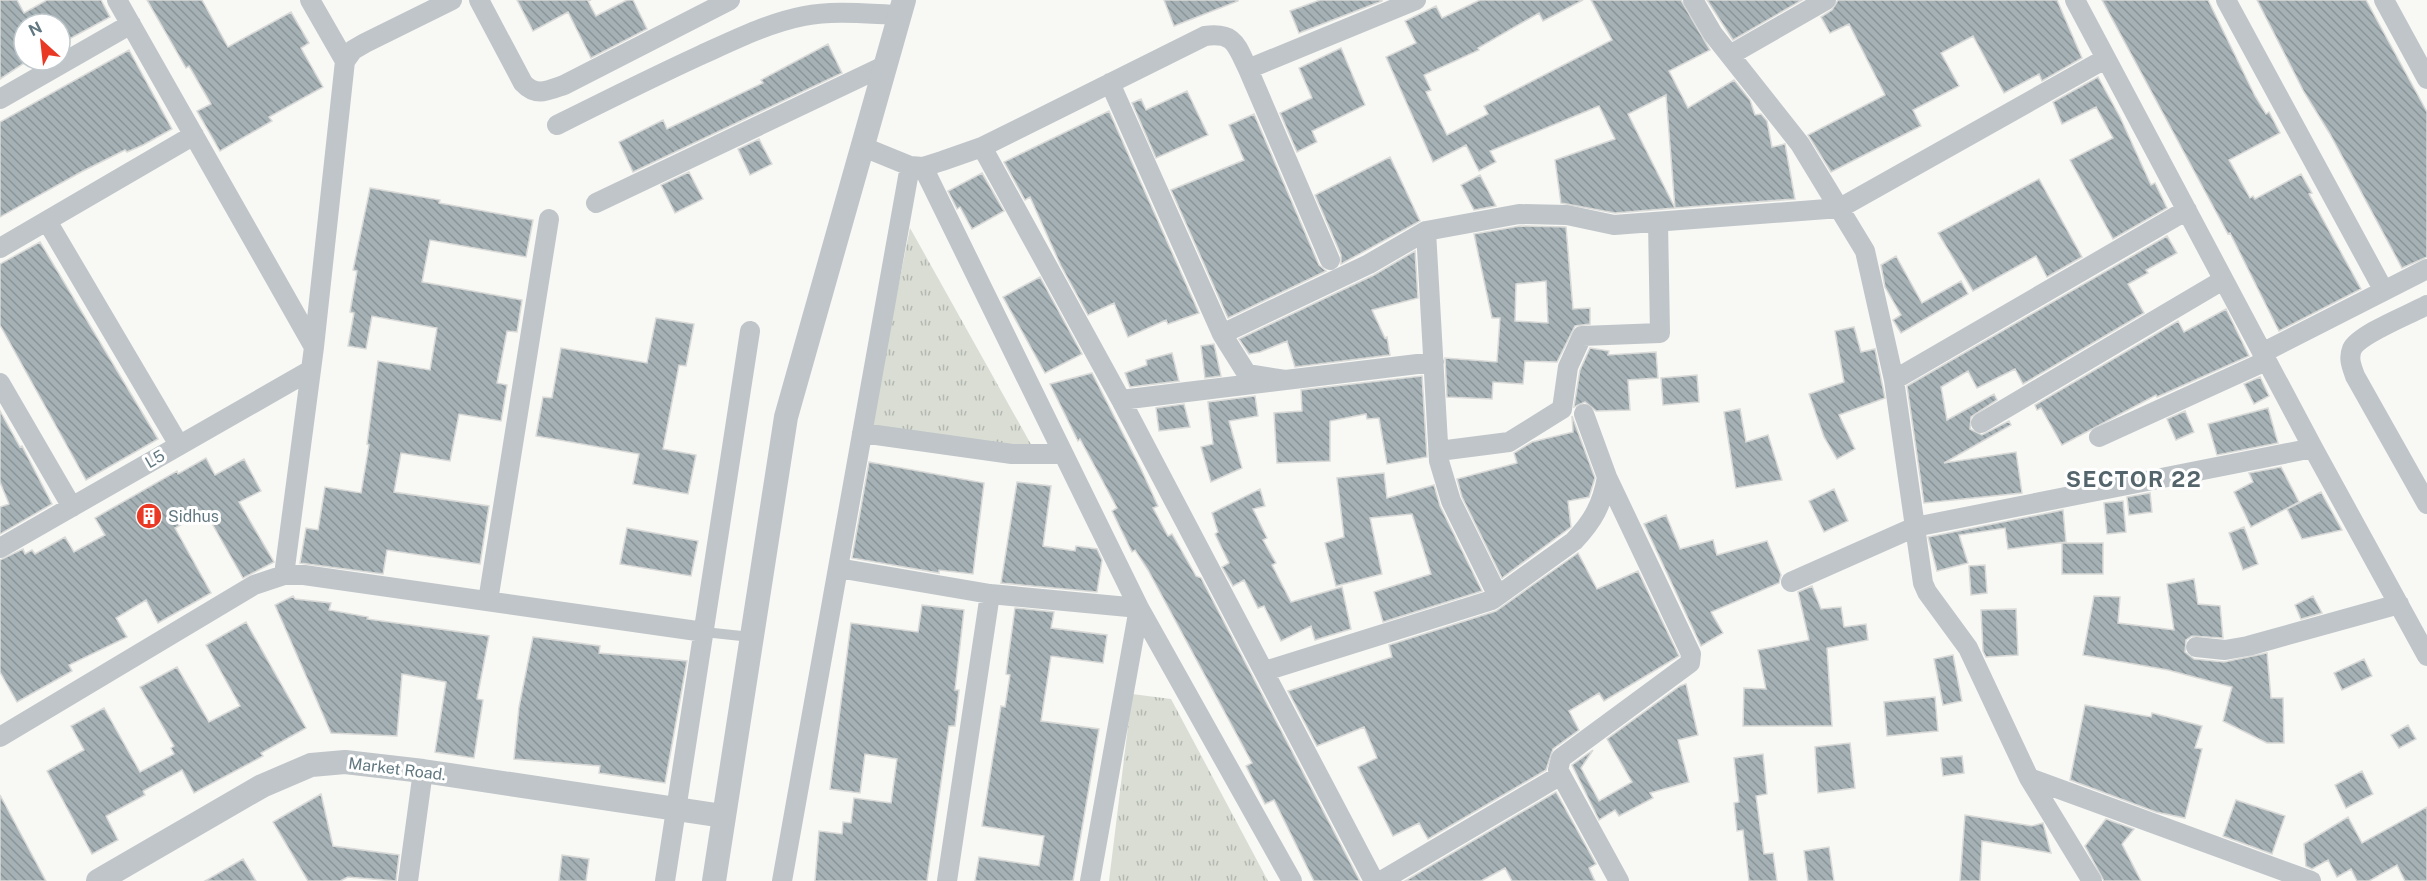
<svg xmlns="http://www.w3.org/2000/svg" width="2427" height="881" font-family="'Public Sans',sans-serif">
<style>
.park{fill:url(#park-tufts)}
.building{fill:url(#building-back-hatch);stroke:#dadad8;stroke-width:1.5;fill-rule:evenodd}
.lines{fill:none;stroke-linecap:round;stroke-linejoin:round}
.service{stroke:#bfc5c8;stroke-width:10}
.minor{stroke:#bfc5c8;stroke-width:20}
.tertiary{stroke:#bfc5c8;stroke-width:24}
.labels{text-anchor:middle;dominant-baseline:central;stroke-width:6;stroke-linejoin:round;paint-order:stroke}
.street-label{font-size:16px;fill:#627881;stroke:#fff}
.poi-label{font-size:16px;fill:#627881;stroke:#fff;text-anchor:start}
.district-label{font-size:22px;font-weight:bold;letter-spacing:1.5px;fill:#54656c;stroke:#fff}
</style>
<defs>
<pattern id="park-tufts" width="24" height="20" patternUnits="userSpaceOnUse" patternTransform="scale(1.5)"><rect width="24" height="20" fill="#d9ddd4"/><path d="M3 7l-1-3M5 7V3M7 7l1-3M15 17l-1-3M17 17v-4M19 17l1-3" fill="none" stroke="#b3b8b1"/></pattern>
<pattern id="building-back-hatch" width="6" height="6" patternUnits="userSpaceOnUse" patternTransform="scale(1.5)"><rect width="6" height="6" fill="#a5b1b5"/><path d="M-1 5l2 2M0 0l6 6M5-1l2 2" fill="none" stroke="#8a9599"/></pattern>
</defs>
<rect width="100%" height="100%" fill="#f8f8f5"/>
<path class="park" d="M910 228 1033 448 870 428Z
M1132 694 1171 699 1268 881H1109Z"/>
<path class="building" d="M0 0H17L24 13 47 0H101L110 17 60 44V24H24V63L0 79Z
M147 0H202L228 47 291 12 309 43 301 48 323 87 269 117 272 121 220 151 197 111 211 104 189 66 186 68Z
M517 0H591L588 1 596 16 627 0H633L647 29 591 58 568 12 533 31Z
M1164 0H1238V1L1174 26Z
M1320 0H1382V1L1299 33 1290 11Z
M1480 0H1583L1543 21 1539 13 1478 48 1479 50 1424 75 1431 90 1426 92 1447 135 1488 114 1484 106 1612 40 1591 0H1681L1710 50 1669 71 1688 108 1734 80 1750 100 1755 115 1761 114 1767 121 1772 147 1785 144 1795 199 1675 208 1666 95 1628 114 1675 208 1615 213 1561 203 1555 160 1615 139 1599 106 1490 151 1496 162 1479 171 1466 145 1433 162 1386 57 1416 43 1405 21 1436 6 1442 18Z
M1707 0H1802L1733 40Z
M1838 0H2057L2082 58 2042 81 2039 74 2004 93 1973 36 1941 53 1959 86 1913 110 1921 126 1831 172 1808 135 1885 95 1849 24 1830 33 1821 17 1832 10Z
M2102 0H2208L2255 96 2266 114 2269 112 2280 133 2229 160 2250 198 2253 196 2255 199 2301 174 2312 193 2309 194 2361 289 2279 331 2230 233 2228 234Z
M2257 0H2366L2427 112V257L2402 268 2330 134 2304 92Z
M828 44 842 73 633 172 619 142 663 120 667 129 763 83 761 80Z
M1341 48 1365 105 1312 131 1317 142 1297 152 1280 113 1312 98 1299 68Z
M129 50 172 129 143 145 127 152 125 150 81 172 0 217V122Z
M2098 77 2120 117 2151 185 2155 183 2167 208 2113 239 2070 160 2113 138 2096 107 2062 124 2053 102Z
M1187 91 1208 135 1156 158 1132 103 1141 99 1146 110Z
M1109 111 1199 313 1168 324 1166 320 1128 337 1114 303 1088 315 1061 266 1030 197 1025 200 1004 162Z
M1254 114 1319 265 1326 271 1228 318 1171 190 1244 160 1229 125Z
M759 139 772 164 750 175 738 149Z
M1390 157 1420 221 1341 264V255L1315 195Z
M689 172 703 199 675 213 661 185Z
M982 173 1004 211 972 229 960 207 957 209 948 191Z
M1480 175 1496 206 1474 210 1461 185Z
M2039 179 2082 257 2047 277 2036 256 1973 291 1938 233Z
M370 188 440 200 439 203 533 220 526 257 430 240 422 282 522 300 517 332 507 331 497 383 507 385 501 421 459 414 450 461 401 453 394 492 489 506 480 564 387 550 383 574 300 563 306 528 318 530 325 487 361 493 369 445 367 444 378 361 430 370 437 328 372 316 366 349 348 346 354 313 350 312 357 271 353 270Z
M1520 226 1566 227 1573 309 1590 308V324L1575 326 1557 362 1525 361 1523 384 1493 382 1492 399 1447 397 1445 358 1497 362 1500 318H1492L1474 234ZM1546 281 1548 323 1515 321 1516 284Z
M2167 236 2177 253 2146 270 2148 273 2128 284 2144 313 2023 384 2015 369 1977 388 1968 371 1941 387 1947 420 1994 394 1997 400 1971 417 1970 429 1982 435 2009 421 2011 425 1944 463 2016 452 2022 493 1924 503 1907 386Z
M40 242 158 439 86 480 0 325V264Z
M1415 251 1418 298 1372 310 1385 338 1387 337 1390 355 1295 367 1287 341 1260 352 1249 354 1239 339 1374 275Z
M1896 256 1922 303 1961 281 1968 294 1901 333 1893 320 1901 315 1885 287 1881 265Z
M1040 277 1082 354 1045 373 1003 297Z
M2226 309 2249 356 2157 397 2156 395 2062 445 2041 408 2037 410 2035 405 2178 321 2184 332Z
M656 318 694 324 686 366 679 365 663 449 696 455 688 494 633 484 639 454 536 436 543 397 552 398 561 348 647 363Z
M1854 327 1861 352 1875 349 1885 398 1839 415 1855 449 1837 459 1824 437 1809 394 1844 382 1835 331Z
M1214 344 1221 376 1205 378 1201 346Z
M1590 348 1609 351 1608 355 1656 352 1658 378 1628 380 1630 410 1596 411 1585 402 1574 407 1580 370Z
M1172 353 1179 381 1130 387 1125 373 1147 365 1146 360Z
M1092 373 1141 469 1158 506 1153 508 1168 536 1172 534 1196 576 1201 578 1360 881H1314L1274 800 1265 804 1246 766 1252 763 1148 570 1135 550 1132 552 1112 511 1117 508 1080 439 1078 441 1050 384Z
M1697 375 1699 402 1663 405 1661 378Z
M1422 376 1427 457 1387 464 1379 418 1367 419 1366 414 1330 421V461L1277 463 1274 413 1302 411 1301 390Z
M2260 377 2269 396 2254 404 2244 384Z
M1255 396 1258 416 1229 421 1242 468 1211 482 1201 447 1213 444 1208 402Z
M1184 404 1190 427 1159 431 1156 408Z
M2268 408 2278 443 2217 455 2208 424Z
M1740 409 1746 442 1768 435 1782 480 1736 488 1724 412Z
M0 411 20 447 22 446 52 504 0 534V507L9 504 0 482Z
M2185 411 2194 432 2176 440 2167 419Z
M1572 416 1595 478 1589 497 1568 501 1571 527 1502 578 1462 497 1457 479 1517 463 1514 453 1532 442 1573 432Z
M206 458 215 475 244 459 261 491 239 502 274 562 243 578 206 513H202L175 528 211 593 158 623 146 600 116 618 127 637 69 665 72 671 17 702 0 672V560L23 549 25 554 32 550 35 554 65 537 74 552 105 535 95 518 177 471 178 474Z
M869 462 984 483 973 574 939 570V573L852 558Z
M2281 467 2299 502 2251 527 2234 492 2253 482 2249 473Z
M1384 473 1387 498 1434 485 1440 506 1482 591 1383 622 1374 592 1431 574 1412 514 1370 518 1382 574 1336 586 1325 543 1344 537 1337 478Z
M1017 482 1051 486 1043 546 1075 551 1076 546 1097 549 1102 560 1097 592 1001 583Z
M1260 489 1265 506 1253 509 1267 538 1263 540 1276 563 1272 565 1291 602 1342 587 1351 629 1315 640 1311 626 1281 641 1264 606 1258 608 1244 580 1233 586 1222 567 1229 563 1215 534 1218 532 1212 513Z
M1834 489 1848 521 1824 532 1809 501Z
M2321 492 2342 530 2302 539 2287 509Z
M2150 493 2152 512 2129 515 2127 497Z
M2123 501 2126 532 2107 534 2104 503Z
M2063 510 2066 542 2008 549 2005 528 1959 535 1968 563 1937 571 1928 537Z
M1666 515 1680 549 1713 540 1717 555 1767 541 1781 575 1779 583 1711 612 1723 633 1701 646 1644 524Z
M2244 527 2258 564 2243 570 2229 533Z
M627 528 698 541 691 576 620 564Z
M2062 543H2103V574H2062Z
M1578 553 1597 589 1638 571 1679 656 1604 701 1599 693 1569 711 1579 730 1553 749 1546 770 1428 839 1419 823 1393 836 1358 767 1377 758 1364 727 1317 746 1288 691 1392 657 1389 645 1496 611Z
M1985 565 1987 593 1971 595 1969 566Z
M2194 579 2198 604 2220 606 2223 638 2192 636 2186 640 2185 652 2194 659 2224 662 2267 653 2271 698H2283L2284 743H2267L2223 721 2232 687 2168 670 2083 655 2094 596 2120 597 2118 623 2174 630 2167 584Z
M1812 586 1821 609 1841 607 1844 627 1866 624 1868 640 1827 648 1832 726H1743L1744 688 1766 689 1758 650 1809 640 1798 592Z
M293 596 295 599 331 603 329 610 368 617 367 619 489 636 477 699 483 700 474 758 435 752 446 682 402 674 397 736 331 733 275 605Z
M2313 596 2322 613 2301 619 2295 605Z
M922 605 964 610 955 690H959L955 726H949L927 881H815L819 831 842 834 843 822 851 823 854 798 891 803 897 759 865 754 860 793 830 789 851 623 918 632Z
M1015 608 1054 612 1051 628 1107 635 1103 663 1051 656 1041 721 1099 729 1073 881H975L979 857 1039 866 1044 836 982 826 1001 706 1005 707 1010 675 1006 674Z
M2016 609 2018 655 1986 657 1983 651 1981 610Z
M246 622 306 728 261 753 263 756 194 793 182 770 143 791 145 795 106 816 118 840 92 854 47 771 84 750 71 726 104 708 140 772 174 754 171 748 174 746 140 687 177 667 209 722 240 706 206 645Z
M533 637 600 646 599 653 687 661 665 783 599 773 600 766 514 759 519 707Z
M1953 655 1962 701 1943 705 1934 659Z
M2364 659 2372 676 2342 690 2334 673Z
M1686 684 1698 735 1678 740 1689 782 1650 793 1653 798 1619 816 1615 810 1599 820 1572 765 1593 750 1581 768 1599 801 1632 782 1607 739 1680 686Z
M1935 697 1938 731 1887 736 1884 702Z
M2085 705 2151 717 2152 713 2202 726 2195 748 2202 749 2185 818 2156 812 2070 780Z
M2408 725 2416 739 2399 748 2391 735Z
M1850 743 1855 788 1818 793 1815 747Z
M1763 754 1767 794 1756 796 1764 854 1773 853 1777 881H1749L1743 830 1737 831 1734 803 1739 802 1734 758Z
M1962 756 1964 773 1943 776 1941 758Z
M2362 771 2373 794 2346 808 2335 785Z
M1556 792 1596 864 1589 868 1595 881H1512L1505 868 1481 881H1405Z
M321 794 333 846 399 855 396 881 348 877 340 881H308L273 822Z
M0 795 46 881H0Z
M2236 800 2285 816 2272 854 2223 836Z
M2427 807V881H2405L2397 865 2369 881H2357L2351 869 2337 877 2328 860 2312 869 2306 866 2304 844 2348 817 2362 843Z
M1965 815 2032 826 2043 823 2051 853 1982 841 1980 881H1960Z
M2106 819 2134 829 2122 844 2141 881H2104L2085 846Z
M1829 847 1834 881H1808L1804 851Z
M562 855 589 859 586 881H559Z
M243 859 256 881H205Z"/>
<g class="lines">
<path class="service" d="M704 632 751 637"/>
<path class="minor" d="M117 0 314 347
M310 0 345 61
M479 0 523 83C536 97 547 91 564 85L730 0
M1693 0 1713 34 1800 144 1865 251 1894 380 1923 583 1927 592 1968 648 2029 778 2092 881
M2075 0 2313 448 2427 656
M2226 0 2384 291
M2384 0 2427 79
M1730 55 1826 0
M1248 69 1416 0
M1110 83 1222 334 1247 374 1285 380
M0 99 131 24
M557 125C605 101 653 77 701 55 734 40 768 23 804 16 835 10 868 14 900 15
M861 146 910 166 923 167 942 161 982 147 1205 36C1235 32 1236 45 1248 69L1330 260
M982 147 1121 400 1374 881
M923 167 1139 608 1292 881
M596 203 884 66
M47 221 179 445
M0 248 194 135
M2427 305C2411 314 2359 334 2352 349 2348 359 2352 367 2355 376L2427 504
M1222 334 1369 264 1426 231
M2262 353 2427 269
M1894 380 2187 210
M0 383 72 507
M1121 400 1434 362
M1584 414 1607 477 1691 654 1690 663 1561 758 1558 770 1561 775 1619 881
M1981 423 2223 280
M862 433 1012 454H1063
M2099 437 2266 361
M1439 451 1509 442 1562 409 1568 367 1582 336 1660 333 1658 222
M0 548 311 370
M838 568 990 594 1139 608 1090 881
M284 575 314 347 345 61 353 50 365 43 452 0
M1791 582 1915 527 2313 448
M1497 594 1451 501 1439 461 1426 231 1519 214 1567 215 1614 225 1840 208 2105 59
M488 601 549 219
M2196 647 2225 650 2248 646 2399 604
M1265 671 1492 600 1574 541C1593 521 1602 505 1607 477
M0 737 254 585 284 575H304L704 632
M2029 778 2311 881
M408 881 423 771
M665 881 750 331
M782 881 910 166
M947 881 990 594
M1381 881 1561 775"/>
<path class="tertiary" d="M98 881 262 786 311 765 345 762 423 771 723 816
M714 881 786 417 904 0"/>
</g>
<defs>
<g id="building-disc" transform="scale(1.35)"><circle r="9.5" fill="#e93925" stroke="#fff"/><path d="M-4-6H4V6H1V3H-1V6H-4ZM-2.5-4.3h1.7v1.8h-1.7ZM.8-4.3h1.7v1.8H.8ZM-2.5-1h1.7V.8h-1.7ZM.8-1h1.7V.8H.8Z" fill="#fff"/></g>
</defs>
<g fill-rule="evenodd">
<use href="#building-disc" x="149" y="516"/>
</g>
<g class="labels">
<g class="street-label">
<text transform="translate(155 459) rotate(-30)">L5</text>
<text transform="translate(397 769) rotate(7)">Market Road.</text>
</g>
<g class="poi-label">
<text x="168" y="516">Sidhus</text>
</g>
<g class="district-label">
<text x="2134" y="479">SECTOR 22</text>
</g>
</g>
<g transform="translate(42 42) rotate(333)"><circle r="28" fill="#ffffff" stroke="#c0c9cd" stroke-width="1.5"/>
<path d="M0-4.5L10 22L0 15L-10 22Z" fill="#e93925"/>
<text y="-9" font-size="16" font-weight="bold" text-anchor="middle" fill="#627881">N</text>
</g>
</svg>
